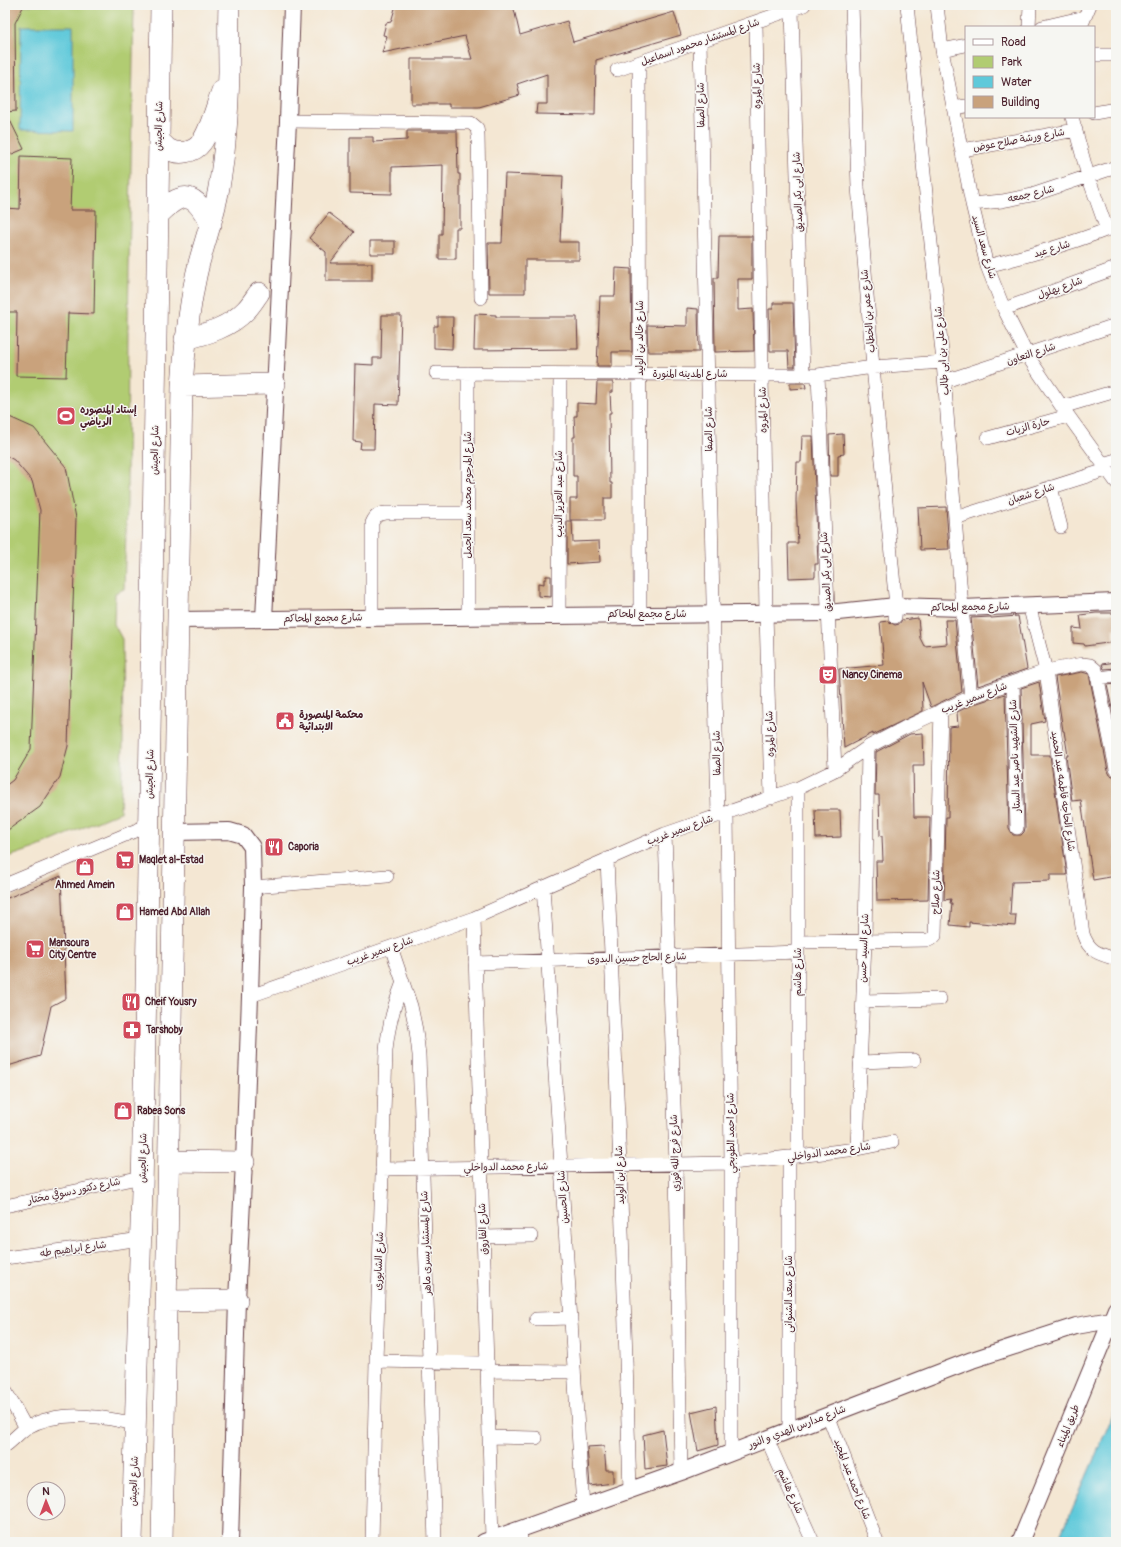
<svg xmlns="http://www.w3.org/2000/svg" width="1121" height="1547" font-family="Pangolin,'Playpen Sans Arabic',sans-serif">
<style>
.green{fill:#b1cc72;stroke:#7e764e}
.water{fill:#5fc9da;stroke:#547482}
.building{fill:#c9a27c}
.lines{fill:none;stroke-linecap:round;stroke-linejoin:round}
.minor-casing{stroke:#643d44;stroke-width:14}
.tertiary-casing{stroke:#643d44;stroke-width:18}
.primary-casing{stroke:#643d44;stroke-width:22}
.minor{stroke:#fff;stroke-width:13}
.tertiary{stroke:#fff;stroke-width:16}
.primary{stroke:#fff;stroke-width:21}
.labels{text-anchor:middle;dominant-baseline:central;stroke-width:3;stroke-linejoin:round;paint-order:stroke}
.street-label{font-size:10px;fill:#4a1f2b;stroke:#f6f6f2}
.poi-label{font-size:10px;font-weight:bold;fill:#4a1f2b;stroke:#f6f6f2;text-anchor:start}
</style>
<rect width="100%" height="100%" fill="#f6f6f2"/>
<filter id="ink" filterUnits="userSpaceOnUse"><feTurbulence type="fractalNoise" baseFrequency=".025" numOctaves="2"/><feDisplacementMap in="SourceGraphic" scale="8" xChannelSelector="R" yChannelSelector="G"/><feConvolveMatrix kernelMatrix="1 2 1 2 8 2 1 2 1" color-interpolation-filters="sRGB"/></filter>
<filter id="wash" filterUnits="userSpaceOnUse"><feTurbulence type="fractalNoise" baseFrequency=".012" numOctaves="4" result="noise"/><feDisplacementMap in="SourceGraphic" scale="16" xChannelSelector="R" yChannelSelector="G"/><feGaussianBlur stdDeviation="0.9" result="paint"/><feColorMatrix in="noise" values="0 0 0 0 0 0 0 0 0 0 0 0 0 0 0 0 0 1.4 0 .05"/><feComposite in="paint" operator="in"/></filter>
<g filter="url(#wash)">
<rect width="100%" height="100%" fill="#f4e7d3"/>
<path class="green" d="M5 5H134L128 323 127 504 124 589 115 593 114 624 122 639 123 746 120 812 35 848 5 858Z"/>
<path class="water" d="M21 26H73V131L20 130Z
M1116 1408V1542H1058Z"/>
<g id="blocks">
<path class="building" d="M5 5H24L15 23 16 111 6 112 24 149 5 157Z
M396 5H513L520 35 567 21 573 42 674 12 681 35 596 60 595 115 536 114 537 104H547V74L517 84 520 95 479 107H449V104H411V59H472L465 36 382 53 387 36 383 35 386 23 391 22Z
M407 131H457L458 174H460V228H456V259H439V234H442L443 165 392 167V194L350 193V137H373V142L407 140Z
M21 156 72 158 70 210H96L94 314 68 313 66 377 16 376 17 312H5V208L20 209Z
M505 174 563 176 560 242H579V260H525V293H489L488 243H502Z
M329 213 354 232 330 263H372V281H326V252L309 238Z
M719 236H752V279H738V310L753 309 754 351 715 352 714 278H718Z
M370 241H395V254H370Z
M616 268 631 269 632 352H612V366H597L600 296H615Z
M773 303H793L795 367H789L788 351H770L769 309H773Z
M687 308 698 309 699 352H648L647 325 687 326Z
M475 314 496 315V317H577L578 349 474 350Z
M382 315H401L398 405 375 404 374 449H360L361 442 353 441 355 364 373 365V358H381Z
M438 317H453L452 349 434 348V326H438Z
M597 382H613V392H610L611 413H609L610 483H612V498H604V520H570V499H577V476H573V437H575L574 416H577V403L596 404Z
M790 383H805L806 388 790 389Z
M5 415 34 428 66 467 76 518 68 746 60 777 40 807 5 832V786L13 780 31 749 40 510 32 481 14 460 5 455Z
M843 434 844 454 838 455V476H830L829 435Z
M802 436H813L818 564H815V577L789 578 788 543H798L796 501 797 462H801Z
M946 507 949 549 920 550 918 508Z
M567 521H572L573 542 599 541 600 562 567 564Z
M546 576H551V597L538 596V583L544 584V579H546Z
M1096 613H1116V629H1113L1115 642 1085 646 1084 644 1073 643V628L1082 629 1080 615Z
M1018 616 1027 669 978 686 971 618 991 617V618Z
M918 618 920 638 924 646 947 644 945 620H955L962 692 931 707 922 682 923 711 873 735V733L844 748 839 669 884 665 880 622 888 621 895 625 899 624 902 620Z
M1116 662V668L1104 669 1102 664Z
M1082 672 1089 674 1108 771 1110 775 1116 777V876L1093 880 1081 800 1072 801 1066 756H1068L1064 731H1063L1055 677Z
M1039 682 1045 721 1031 724V755H1050L1067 875H1050V881L1012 882 1010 915H1016L1015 926 969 922V927L950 925 952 903H950L951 899 944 900 946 817H948L949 727 958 726 957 712 974 704 1005 694 1009 828 1013 835H1021L1024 832 1025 828 1021 688Z
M1116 684V713H1113L1107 685Z
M923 733 924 765H913L914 817H930L928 900 877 901 876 861H883L882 836H880L879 795H875L876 752 910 734Z
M815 810H840L841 837 816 838Z
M61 876 66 998 51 1006 40 1056 5 1067V899Z
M716 1406 718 1445 698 1451 691 1412Z
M663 1430 667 1466 645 1469 643 1435Z
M604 1446 606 1470H613V1483L590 1486 587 1447Z"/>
</g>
</g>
<g filter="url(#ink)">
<use href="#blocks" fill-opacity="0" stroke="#643d44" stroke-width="1"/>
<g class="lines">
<g class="minor-casing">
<path id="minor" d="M852 5 858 187 873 367 896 606 895 617
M907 5 943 362 962 608 971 697
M937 5 942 50 972 204 987 266 1004 309 1027 355 1062 407 1116 482
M792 10 803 375
M756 23 766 613 771 798
M1082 24 1090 5
M1029 27 1030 5
M1042 27 1085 17
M700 42 718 816
M942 50 966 45
M1094 55H1116
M639 63 640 614
M617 70 804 5
M953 108 966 106
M1094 113 1116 109
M1072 117 1088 176 1107 230
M288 121 471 123 477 128 478 135 481 298
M962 150 1076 130
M972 204 1002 201 1032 195 1116 167
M987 266C1031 255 1074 243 1116 226
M1004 309 1116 268
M436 373 818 375 873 367 943 362
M468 373V616
M818 375 835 770
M945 381 1116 325
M1062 407 1116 391
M988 438 1068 416
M1103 464 1116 460
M1051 487 1061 527
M955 518 1106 470
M1029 605 1046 671 1083 934C1089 952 1099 954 1116 959
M559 615 560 374
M372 617V523C375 516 378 514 386 513H468
M1097 678 1116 676
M1013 683 1017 828
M798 788V1156
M727 813 731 1163V1453
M665 834 676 1164 681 1472
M607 859 620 1165 630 1490
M5 885 149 825
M253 887 387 876
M543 887 583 1507
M474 918 492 1539
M798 942 929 940 935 936 941 710
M391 947 411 1006 416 1030 419 1055 435 1542
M475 963 798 952
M250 996 474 918 665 834 798 788 835 770 868 747 904 728 971 697 1046 671 1082 664 1090 665 1096 670 1116 769
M863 1001 940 999
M860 1062 914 1060
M857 1149 865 941 868 747
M382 1169 731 1163 789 1157 857 1149 892 1142
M5 1206 142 1177
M484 1237 531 1236
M5 1258 141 1239
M536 1319 571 1318
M376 1361 488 1363
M488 1371 574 1372
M5 1390 26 1428
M828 1415 877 1542
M789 1430V1157
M490 1437 536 1438
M767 1439 813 1542
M5 1446C12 1441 19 1433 26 1428 60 1409 100 1416 135 1424
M520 1530 521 1542
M372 1542 376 1361 386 1051C388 1027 394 1005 403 982"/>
</g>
<g class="tertiary-casing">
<path id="tertiary" d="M264 619 288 121 292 5
M177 620 828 613 896 606 962 608 1116 602
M173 832 229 831 243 835 252 847 253 887 250 996 244 1162 237 1300 230 1542
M484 1542 681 1472 972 1360 1076 1326 1111 1320
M1020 1542 1116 1309"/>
</g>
<g class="primary-casing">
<path id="primary" d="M159 141C162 143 165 147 168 149 178 155 194 153 201 143 211 130 216 106 222 91
M158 215C164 210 171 201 179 199 195 192 204 213 211 224
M185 339C207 334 230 327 246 310 251 305 255 298 259 293
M182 386 275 384
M169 1161 244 1162
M167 1301 237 1300
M132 1542 142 1189 147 934 161 5
M162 1542 182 386C185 344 189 303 199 263 206 237 215 213 219 187 226 149 228 110 229 72 229 50 228 27 229 5"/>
</g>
<use href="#minor" class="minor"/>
<use href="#tertiary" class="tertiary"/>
<use href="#primary" class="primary"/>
</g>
</g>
<defs>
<g id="stadium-square" transform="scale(1)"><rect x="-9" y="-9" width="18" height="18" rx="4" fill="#d1495b" stroke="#f6f6f2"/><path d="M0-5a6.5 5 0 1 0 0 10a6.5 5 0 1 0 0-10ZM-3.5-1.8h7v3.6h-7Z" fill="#fff"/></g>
<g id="theatre-square" transform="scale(1)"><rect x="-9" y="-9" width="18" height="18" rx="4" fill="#d1495b" stroke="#f6f6f2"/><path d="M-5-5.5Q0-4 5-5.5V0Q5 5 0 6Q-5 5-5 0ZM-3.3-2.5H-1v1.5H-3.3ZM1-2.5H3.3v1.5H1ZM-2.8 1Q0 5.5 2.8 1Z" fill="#fff"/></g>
<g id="civic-square" transform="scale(1)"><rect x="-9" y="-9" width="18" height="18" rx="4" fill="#d1495b" stroke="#f6f6f2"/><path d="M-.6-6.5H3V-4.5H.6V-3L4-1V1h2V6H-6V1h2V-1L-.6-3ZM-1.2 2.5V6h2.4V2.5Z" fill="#fff"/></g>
<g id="restaurant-square" transform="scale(1)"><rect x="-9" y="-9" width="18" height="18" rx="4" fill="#d1495b" stroke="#f6f6f2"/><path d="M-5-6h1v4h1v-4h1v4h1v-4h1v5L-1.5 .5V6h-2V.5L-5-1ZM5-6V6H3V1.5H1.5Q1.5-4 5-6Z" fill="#fff"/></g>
<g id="supermarket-square" transform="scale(1)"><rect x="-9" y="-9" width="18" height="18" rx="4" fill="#d1495b" stroke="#f6f6f2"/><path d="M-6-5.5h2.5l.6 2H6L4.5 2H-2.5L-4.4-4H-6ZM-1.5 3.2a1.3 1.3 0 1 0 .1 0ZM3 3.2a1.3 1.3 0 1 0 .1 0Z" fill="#fff"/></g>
<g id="shop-square" transform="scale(1)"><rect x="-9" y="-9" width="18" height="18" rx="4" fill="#d1495b" stroke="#f6f6f2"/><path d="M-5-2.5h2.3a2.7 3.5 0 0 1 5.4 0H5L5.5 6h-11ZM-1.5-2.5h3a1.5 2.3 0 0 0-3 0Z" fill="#fff"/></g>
<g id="pharmacy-square" transform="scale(1)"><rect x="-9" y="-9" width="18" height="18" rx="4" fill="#d1495b" stroke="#f6f6f2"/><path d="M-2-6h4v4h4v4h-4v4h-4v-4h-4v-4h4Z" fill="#fff"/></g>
</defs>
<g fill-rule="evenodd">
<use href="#stadium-square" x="66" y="416"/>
<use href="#theatre-square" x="828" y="675"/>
<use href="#civic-square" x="285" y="721"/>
<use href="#restaurant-square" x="274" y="847"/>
<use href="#supermarket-square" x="125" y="860"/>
<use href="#shop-square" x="85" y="867"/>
<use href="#shop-square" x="125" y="912"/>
<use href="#supermarket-square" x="35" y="949"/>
<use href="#restaurant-square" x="131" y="1002"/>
<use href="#pharmacy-square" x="132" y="1030"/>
<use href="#shop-square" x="123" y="1111"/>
</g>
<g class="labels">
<g class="street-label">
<text transform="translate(700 42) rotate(-19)">شارع المستشار محمود اسماعيل</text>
<text transform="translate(757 86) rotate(-91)">شارع المروه</text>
<text transform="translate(701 105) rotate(-91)">شارع الصفا</text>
<text transform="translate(159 126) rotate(-89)">شارع الجيش</text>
<text transform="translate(1019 140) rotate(-10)">شارع ورشة صلاح عوض</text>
<text transform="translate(798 192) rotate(-92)">شارع ابى بكر الصديق</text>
<text transform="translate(1031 194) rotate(-13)">شارع جمعه</text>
<text transform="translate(984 247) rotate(74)">شارع سعد السيد</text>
<text transform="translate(1052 249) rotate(-17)">شارع عيد</text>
<text transform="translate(1060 288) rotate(-20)">شارع بهلول</text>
<text transform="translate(868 311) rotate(-95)">شارع عمر بن الخطاب</text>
<text transform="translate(640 338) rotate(-90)">شارع خالد بن الوليد</text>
<text transform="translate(942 351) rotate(-95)">شارع على بن ابى طالب</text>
<text transform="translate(1031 354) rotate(-18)">شارع التعاون</text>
<text x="690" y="374">شارع المدينه المنورة</text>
<text transform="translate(763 410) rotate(-91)">شارع المروه</text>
<text transform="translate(1028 427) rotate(-15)">حارة الزيات</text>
<text transform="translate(709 429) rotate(-91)">شارع الصفا</text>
<text transform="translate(155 450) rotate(-89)">شارع الجيش</text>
<text transform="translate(559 494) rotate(-90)">شارع عبد العزيز الديب</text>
<text transform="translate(1031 494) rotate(-18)">شارع شعبان</text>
<text transform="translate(468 495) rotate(-90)">شارع المرحوم محمد سعد الجمل</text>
<text transform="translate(826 572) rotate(-93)">شارع ابى بكر الصديق</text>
<text transform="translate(970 607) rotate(-1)">شارع مجمع المحاكم</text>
<text x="647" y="614">شارع مجمع المحاكم</text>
<text transform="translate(323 618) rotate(-1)">شارع مجمع المحاكم</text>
<text transform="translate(974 698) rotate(-21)">شارع سمير غريب</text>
<text transform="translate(770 734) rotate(-92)">شارع المروه</text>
<text transform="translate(717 753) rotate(-91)">شارع الصفا</text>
<text transform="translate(1015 756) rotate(-92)">شارع الشهيد ناصر عبد الستار</text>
<text transform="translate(150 774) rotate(-89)">شارع الجيش</text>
<text transform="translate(1063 791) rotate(82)">شارع الحاجه فاطمه عبد الحميد</text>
<text transform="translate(680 830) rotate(-20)">شارع سمير غريب</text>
<text transform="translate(936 892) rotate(-89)">شارع صلاح</text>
<text transform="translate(864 948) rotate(-88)">شارع السيد حسن</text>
<text transform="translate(380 951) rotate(-19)">شارع سمير غريب</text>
<text transform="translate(637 958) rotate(-2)">شارع الحاج حسين البدوى</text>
<text transform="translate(798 972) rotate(-90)">شارع هاشم</text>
<text transform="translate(731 1133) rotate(-91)">شارع احمد الطوبجي</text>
<text transform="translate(829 1152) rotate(-8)">شارع محمد الدواخلي</text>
<text transform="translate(675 1153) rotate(-92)">شارع فرج الله فوزي</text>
<text transform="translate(143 1158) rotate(-89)">شارع الجيش</text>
<text transform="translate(506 1167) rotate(-1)">شارع محمد الدواخلي</text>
<text transform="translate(620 1175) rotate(-92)">شارع ابن الوليد</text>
<text transform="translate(74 1191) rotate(-12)">شارع دكتور دسوقي مختار</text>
<text transform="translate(563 1197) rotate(-94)">شارع الحسين</text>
<text transform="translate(483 1229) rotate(-92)">شارع الفاروق</text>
<text transform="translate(426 1243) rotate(-92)">شارع المستشار يسرى ماهر</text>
<text transform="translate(73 1249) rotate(-8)">شارع ابراهيم طه</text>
<text transform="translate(379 1261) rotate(-88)">شارع الشابورى</text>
<text transform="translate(789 1294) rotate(-90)">شارع سعد الشنوانى</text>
<text transform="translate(1068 1426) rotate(-68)">طريق الميناء</text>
<text transform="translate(797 1427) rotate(-21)">شارع مدارس الهدي و النور</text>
<text transform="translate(852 1479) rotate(69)">شارع احمد عبد المجيد</text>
<text transform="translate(134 1481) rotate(-88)">شارع الجيش</text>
<text transform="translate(790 1491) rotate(66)">شارع هاشم</text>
</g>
<g class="poi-label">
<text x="80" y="410">إستاد المنصوره<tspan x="80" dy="12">الرياضي</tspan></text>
<text x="842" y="675">Nancy Cinema</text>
<text x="299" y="715">محكمة المنصورة<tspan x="299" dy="12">الابتدائية</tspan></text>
<text x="288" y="847">Caporia</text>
<text x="139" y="860">Maqlet al-Estad</text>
<text x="85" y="885" text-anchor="middle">Ahmed Amein</text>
<text x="139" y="912">Hamed Abd Allah</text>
<text x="49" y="943">Mansoura<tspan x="49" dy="12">City Centre</tspan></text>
<text x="145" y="1002">Cheif Yousry</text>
<text x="146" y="1030">Tarshoby</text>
<text x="137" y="1111">Rabea Sons</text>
</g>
</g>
<rect width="1121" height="1547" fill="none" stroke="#f6f6f2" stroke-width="20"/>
<rect x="965" y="26" width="130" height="92" fill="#f6f6f2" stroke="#b1a0a2"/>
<rect x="973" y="39" width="20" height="6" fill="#ffffff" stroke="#b1a0a2"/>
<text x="1001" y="46" font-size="12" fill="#4a1f2b">Road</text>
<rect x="973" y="56" width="20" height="12" fill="#b1cc72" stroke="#b1a0a2"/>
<text x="1001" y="66" font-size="12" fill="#4a1f2b">Park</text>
<rect x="973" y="76" width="20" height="12" fill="#5fc9da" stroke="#b1a0a2"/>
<text x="1001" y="86" font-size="12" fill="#4a1f2b">Water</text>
<rect x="973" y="96" width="20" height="12" fill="#c9a27c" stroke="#b1a0a2"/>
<text x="1001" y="106" font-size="12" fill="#4a1f2b">Building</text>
<g transform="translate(46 1501) rotate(359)"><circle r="19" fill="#f6f6f2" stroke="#b1a0a2"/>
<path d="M0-3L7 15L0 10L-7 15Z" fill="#d1495b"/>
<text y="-6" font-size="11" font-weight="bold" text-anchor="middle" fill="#4a1f2b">N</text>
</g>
</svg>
